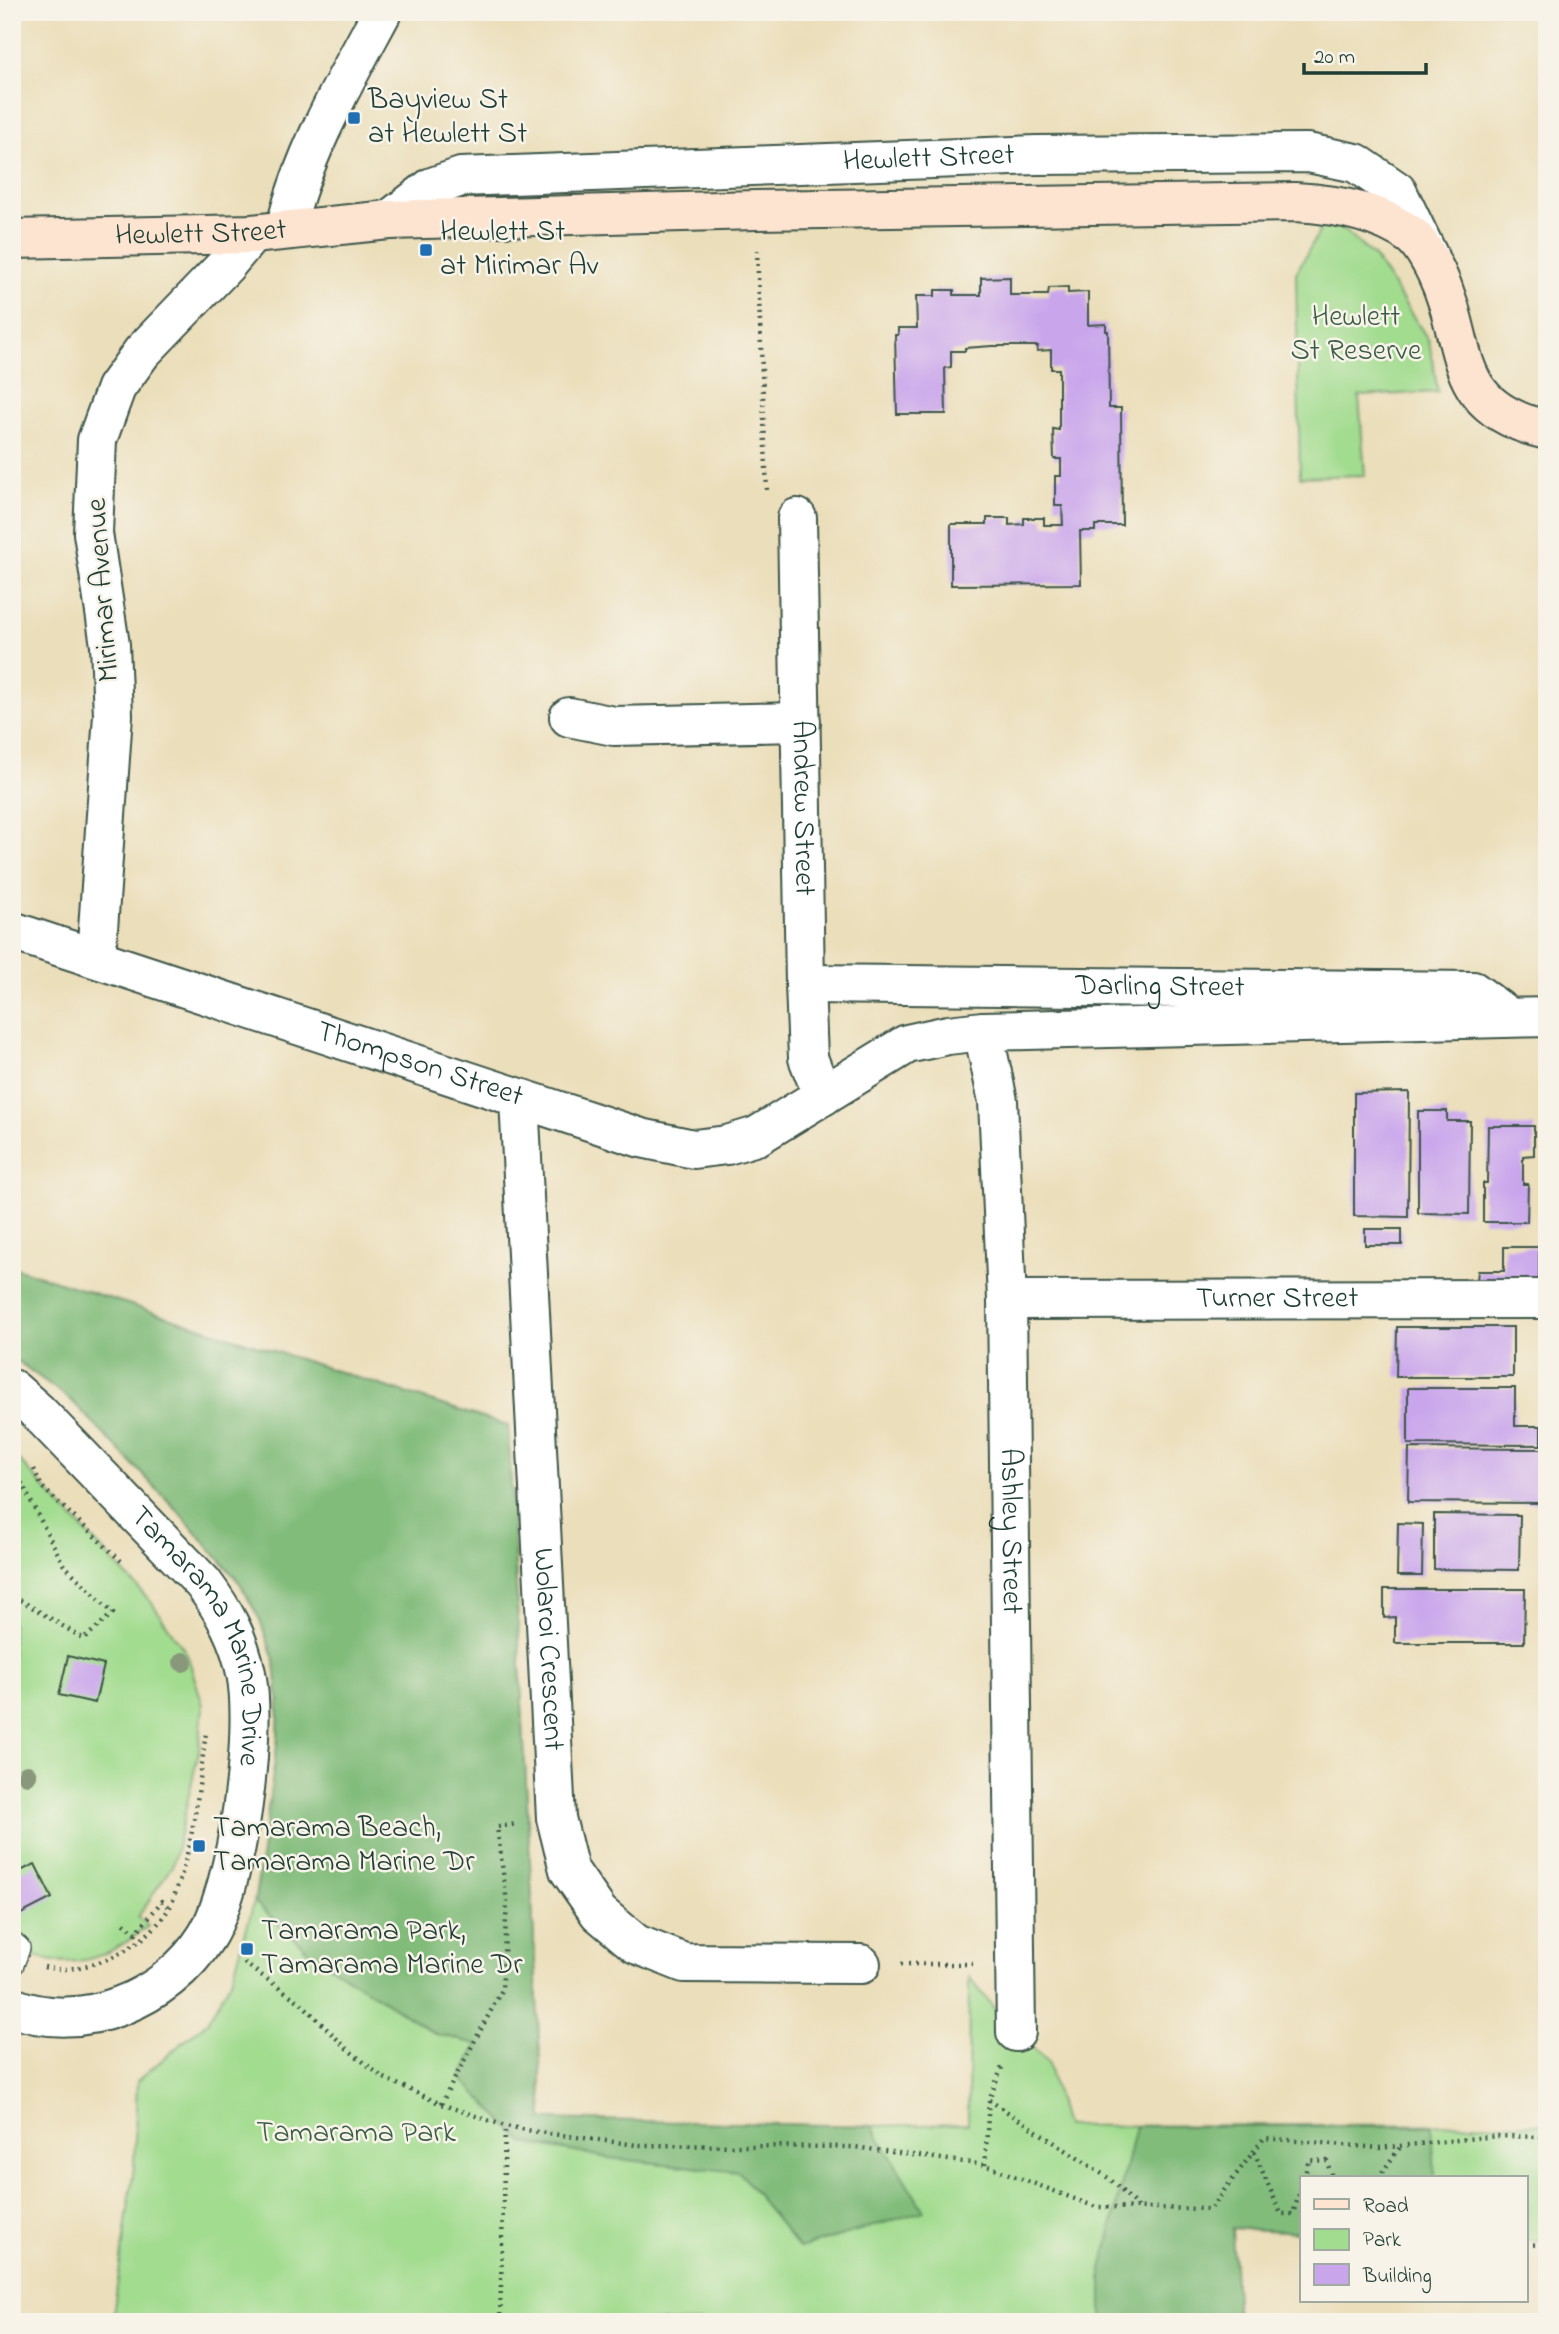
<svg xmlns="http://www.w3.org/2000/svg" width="1559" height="2334" font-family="'Indie Flower',sans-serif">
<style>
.green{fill:#a2dc8f;stroke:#608c62;stroke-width:2}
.forest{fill:#81bc7a;stroke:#507c57;stroke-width:2}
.building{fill:#c9a5ec}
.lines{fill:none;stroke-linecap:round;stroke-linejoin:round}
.lane-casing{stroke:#3e5548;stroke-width:26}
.street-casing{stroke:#3e5548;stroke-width:42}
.secondary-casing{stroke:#3e5548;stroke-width:42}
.path{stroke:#3e5548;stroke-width:4.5;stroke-dasharray:2 5;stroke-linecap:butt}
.lane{stroke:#fff;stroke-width:23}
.street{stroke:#fff;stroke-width:38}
.secondary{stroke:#fde4d1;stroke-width:38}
.tree{fill:#89977a}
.poi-dot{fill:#1f6fb2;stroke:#f7f3e8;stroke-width:2.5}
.labels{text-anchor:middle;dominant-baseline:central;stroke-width:5;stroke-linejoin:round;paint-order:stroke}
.poi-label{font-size:30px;fill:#1f3d34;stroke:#f7f3e8;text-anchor:start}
.street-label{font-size:30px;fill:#1f3d34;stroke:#f7f3e8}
.park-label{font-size:30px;fill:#395d46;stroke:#f7f3e8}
</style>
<rect width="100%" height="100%" fill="#f7f3e8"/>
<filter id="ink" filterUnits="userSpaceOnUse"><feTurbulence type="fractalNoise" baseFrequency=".0143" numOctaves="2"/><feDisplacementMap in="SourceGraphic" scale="14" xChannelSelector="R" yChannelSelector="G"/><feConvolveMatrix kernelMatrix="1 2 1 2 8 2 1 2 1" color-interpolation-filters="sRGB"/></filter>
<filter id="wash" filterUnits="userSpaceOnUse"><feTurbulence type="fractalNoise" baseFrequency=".00686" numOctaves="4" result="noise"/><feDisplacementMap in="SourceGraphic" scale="28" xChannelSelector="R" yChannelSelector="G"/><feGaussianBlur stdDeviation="1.57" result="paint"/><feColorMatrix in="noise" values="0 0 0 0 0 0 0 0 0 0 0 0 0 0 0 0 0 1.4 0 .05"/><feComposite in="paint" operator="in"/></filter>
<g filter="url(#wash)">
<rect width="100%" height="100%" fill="#ebdeba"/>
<path class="green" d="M1328 216 1375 258 1429 341 1438 392 1359 396 1365 475 1300 477 1296 273Z
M12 1267 508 1426 543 2120 872 2126 968 2124 969 1977 998 2013 1048 2063 1065 2126 1547 2124V2240H1526V2178H1302V2232L1231 2228 1237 2322H112L134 2167 137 2081 207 2022 233 1977 254 1902 268 1816 278 1738 279 1705 275 1661 259 1618 240 1583 178 1511 71 1400 12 1357Z
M12 1453 151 1602 187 1654 203 1705 199 1751 173 1864 138 1917 148 1926C121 1948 91 1966 54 1961 40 1959 26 1952 12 1948Z"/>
<path class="forest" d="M12 1267 508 1426 543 2119 872 2126 924 2211 799 2248 739 2172 609 2158 524 2143 461 2078 477 2044 436 2034 314 1956 255 1902 278 1738 279 1705 275 1661 259 1618 240 1583 178 1511 71 1400 12 1357Z
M1135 2126H1432L1435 2178H1302V2232L1232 2228 1237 2322H1102V2270Z"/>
<g id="blocks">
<path class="building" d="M1010 277V295H1048L1049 288 1068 287V293L1088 292V325L1106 324V331H1108L1109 408H1121L1122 525H1095V531H1080L1081 584 951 585V524H987V518H1009V525L1024 524V518H1044V525H1063L1062 506H1055V476H1061V459H1054L1053 429 1059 430V369H1051V350L1037 351 1038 346H992L965 348V351H951V367L945 368 946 414H897L895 335H898V328H917L916 296H935V290H954V295H981V278Z
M1409 1092 1408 1217 1354 1216V1093Z
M1418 1111H1447V1121H1470L1469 1214 1418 1213Z
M1488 1126H1534V1155L1523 1156V1184H1528L1527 1222H1483V1183H1487Z
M1365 1229H1402V1245H1365Z
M1504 1247H1539V1280H1477L1478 1271H1504Z
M1397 1327H1513V1377H1396Z
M1408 1388H1515V1426H1541V1445L1408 1444Z
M1409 1448 1542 1449V1503L1408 1502Z
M1434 1514 1520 1515 1519 1570 1434 1569Z
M1398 1523 1423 1524 1422 1576H1397Z
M1384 1589H1525L1524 1643H1395V1617L1384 1618Z
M68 1656 104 1665 95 1703 59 1695Z
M35 1864 52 1898 19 1915 12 1902V1875Z"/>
</g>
</g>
<g filter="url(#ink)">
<use href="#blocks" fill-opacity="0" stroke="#3e5548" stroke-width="2"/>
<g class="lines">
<g class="lane-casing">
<path id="lane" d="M12 1943 18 1948 12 1964"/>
</g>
<g class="street-casing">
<g id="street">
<path id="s1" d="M389 220 432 187 461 177 1037 155 1308 153 1356 163 1397 191 1429 257"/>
<path d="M285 230C304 152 344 83 382 12"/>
<path id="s2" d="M797 518 805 984 808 1058 823 1096"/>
<path d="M569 717 614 726 801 722"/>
<path id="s3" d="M12 931 641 1138 694 1149 727 1145 757 1136 907 1044 948 1035 983 1031 1547 1017"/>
<path d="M96 958 113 715 110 645 93 533 97 440 116 388 142 352 226 265 252 234"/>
<path id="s4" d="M805 984 1473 991 1507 1016"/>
<path id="s5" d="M983 1031 998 1101 1007 1300 1016 2032"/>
<path id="s6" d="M519 1099 556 1818 569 1870 599 1913 636 1944 684 1963 861 1964"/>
<path id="s7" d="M1007 1300 1547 1299"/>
<path id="s8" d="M12 1389 38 1412 203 1583C224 1611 239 1638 246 1673 258 1731 238 1886 206 1937 167 1999 82 2035 12 2007"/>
</g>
</g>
<g class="secondary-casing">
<g id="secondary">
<path id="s9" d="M12 239 252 234 389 220 756 210 1295 202C1335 204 1380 212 1412 236 1422 245 1430 260 1436 272 1471 345 1446 407 1547 430"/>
</g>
</g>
<path class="path" d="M757 250 767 492
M12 1464 63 1564 113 1613 84 1639 12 1595
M34 1469 42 1487 121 1561
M124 1923 136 1933 162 1901 169 1908
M244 1963 301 2003 345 2047 382 2077 441 2104 505 2126 538 2132 637 2145 855 2147 985 2165 1096 2207 1210 2209 1264 2138 1379 2148 1497 2136 1547 2137
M901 1964H976
M44 1967C64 1972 83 1967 102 1961 129 1951 152 1935 168 1910 173 1903 175 1893 178 1885 195 1836 199 1783 206 1732
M989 2100 1110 2179 1138 2207
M441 2104 502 1990 507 1902 497 1827 517 1824
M1254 2152 1281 2214H1293L1302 2185
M985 2165 989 2100 1002 2067
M1304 2178 1309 2160 1327 2161 1332 2178
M1378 2178 1401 2146
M1526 2245 1547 2244
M500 2322 505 2126"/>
<use href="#lane" class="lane"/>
<use href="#street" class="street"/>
<use href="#secondary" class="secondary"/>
</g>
<g class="tree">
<circle cx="183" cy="1662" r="10"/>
<circle cx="27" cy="1775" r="10"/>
</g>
</g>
<g class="poi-dot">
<rect x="347" y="111" width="14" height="14" rx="3.5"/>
<rect x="419" y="243" width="14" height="14" rx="3.5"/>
<rect x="192" y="1839" width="14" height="14" rx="3.5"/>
<rect x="240" y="1942" width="14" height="14" rx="3.5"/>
</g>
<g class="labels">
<g class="poi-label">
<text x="368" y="101">Bayview St<tspan x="368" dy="34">at Hewlett St</tspan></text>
<text x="440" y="233">Hewlett St<tspan x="440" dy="34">at Mirimar Av</tspan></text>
<text x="213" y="1829">Tamarama Beach,<tspan x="213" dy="34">Tamarama Marine Dr</tspan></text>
<text x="261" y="1932">Tamarama Park,<tspan x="261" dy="34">Tamarama Marine Dr</tspan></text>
</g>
<g class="street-label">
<text stroke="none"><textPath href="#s1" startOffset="553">Hewlett Street</textPath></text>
<text stroke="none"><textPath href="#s9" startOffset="189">Hewlett Street</textPath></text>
<text transform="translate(104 590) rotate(-94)">Mirimar Avenue</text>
<text stroke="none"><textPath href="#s2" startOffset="290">Andrew Street</textPath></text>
<text stroke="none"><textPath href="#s4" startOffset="355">Darling Street</textPath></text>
<text stroke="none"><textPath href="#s3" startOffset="429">Thompson Street</textPath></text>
<text stroke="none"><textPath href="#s7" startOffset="270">Turner Street</textPath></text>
<text stroke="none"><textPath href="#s5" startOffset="502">Ashley Street</textPath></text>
<text stroke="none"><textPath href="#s8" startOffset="320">Tamarama Marine Drive</textPath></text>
<text stroke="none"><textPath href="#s6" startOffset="551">Wolaroi Crescent</textPath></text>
</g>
<g class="park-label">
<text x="1356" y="318">Hewlett<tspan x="1356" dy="34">St Reserve</tspan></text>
<text x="356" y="2134">Tamarama Park</text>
</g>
</g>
<rect width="1559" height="2334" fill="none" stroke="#f7f3e8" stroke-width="42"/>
<rect x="1300" y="2176" width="228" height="126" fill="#f7f3e8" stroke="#a1aaa0" stroke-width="2"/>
<rect x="1314" y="2199" width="35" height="10" fill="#fde4d1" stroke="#a1aaa0" stroke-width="2"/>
<text x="1363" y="2212" font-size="21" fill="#1f3d34">Road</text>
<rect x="1314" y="2229" width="35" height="21" fill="#a2dc8f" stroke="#a1aaa0" stroke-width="2"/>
<text x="1363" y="2246" font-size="21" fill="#1f3d34">Park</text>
<rect x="1314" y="2264" width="35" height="21" fill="#c9a5ec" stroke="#a1aaa0" stroke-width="2"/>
<text x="1363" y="2282" font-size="21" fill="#1f3d34">Building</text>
<path d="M1304 63v10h122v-10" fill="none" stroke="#1f3d34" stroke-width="3.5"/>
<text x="1314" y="63" font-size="21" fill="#1f3d34" stroke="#f7f3e8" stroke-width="5" paint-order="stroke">20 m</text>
</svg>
